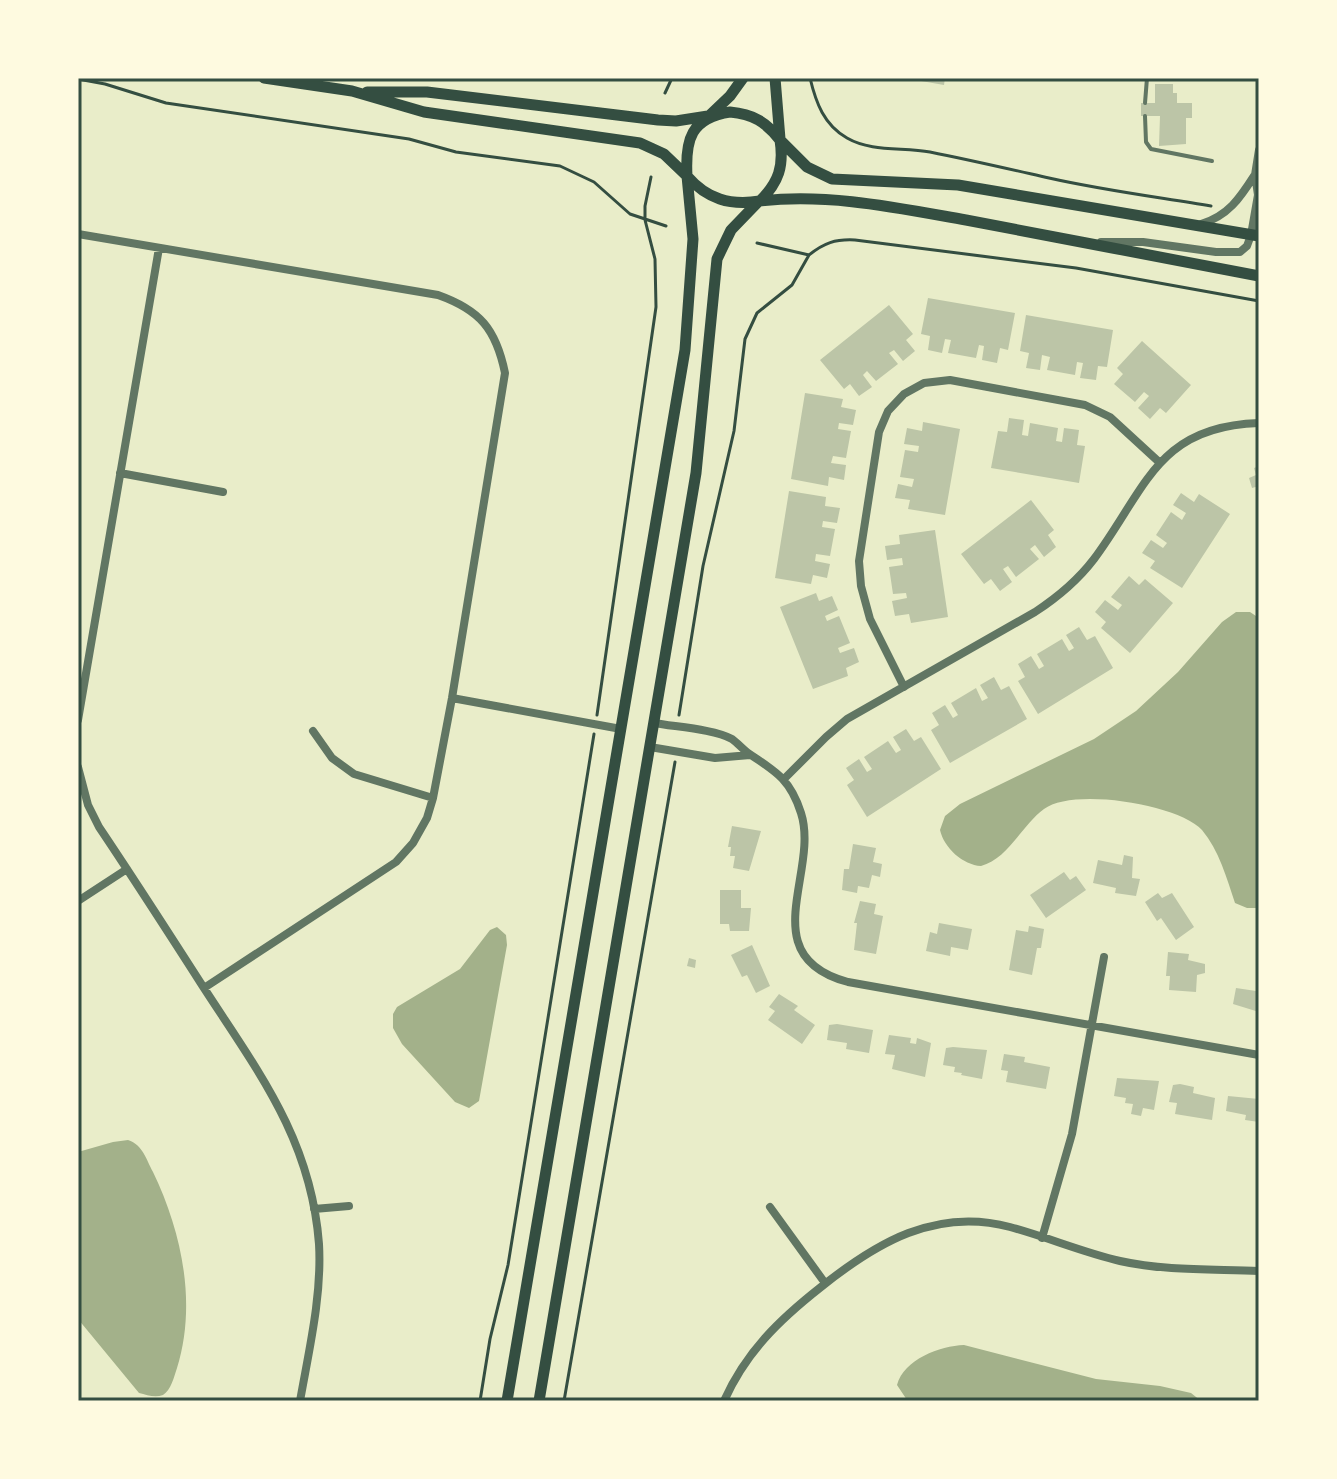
<svg xmlns="http://www.w3.org/2000/svg" width="1337" height="1479" font-family="'Nunito Sans',sans-serif">
<style>
.water{fill:#a3b18a}
.building{fill:#bcc5a7}
.lines{fill:none;stroke-linecap:round;stroke-linejoin:round}
.path{stroke:#344e41;stroke-width:3}
.service{stroke:#617663;stroke-width:4}
.minor{stroke:#617663;stroke-width:8}
.secondary{stroke:#344e41;stroke-width:11}
.neatline{fill:none;stroke:#344e41;stroke-width:3}
</style>
<rect width="100%" height="100%" fill="#e9edc9"/>
<path class="water" d="M1236 612H1250L1259 618V908H1247L1235 903C1227 879 1219 850 1202 830 1179 804 1072 787 1044 809 1022 825 1008 859 981 866 963 865 944 848 940 830L945 816 960 804 1094 739 1136 711 1178 672 1222 622Z
M497 927 506 935 507 945 479 1101 469 1108 455 1102 402 1044 393 1028V1014L397 1007 460 969 490 930Z
M128 1140C143 1145 146 1159 153 1172 182 1232 197 1304 177 1368 174 1377 171 1390 163 1395 155 1398 147 1395 139 1393L78 1319V1152L113 1142Z
M964 1345 1096 1379 1160 1386 1191 1393 1201 1401 907 1400 897 1385C904 1359 940 1346 964 1345Z"/>
<path class="building" d="M904 78H945L944 85Z
M1155 84H1173V93H1177V103H1192V118H1186V144L1159 146 1160 116H1141V103H1155Z
M928 298 1015 313 1008 350 1000 348 997 363 982 360 984 346 979 345 976 358 948 353 951 340 945 339 942 353 928 350 930 336 921 334Z
M889 305 913 334 906 340 915 351 903 361 894 350 889 353 898 364 876 381 867 371 863 375 872 387 859 396 850 384 844 389 820 360Z
M1026 315 1113 330 1107 367 1098 366 1096 380 1080 378 1083 363 1077 362 1075 375 1047 370 1050 357 1042 355 1040 370 1026 368 1029 353 1020 351Z
M1142 341 1191 385 1166 413 1160 408 1150 419 1138 408 1149 396 1144 392 1135 402 1114 384 1123 374 1117 368Z
M805 393 843 399 841 407 856 410 853 425 839 423 838 429 851 431 846 458 833 456 831 463 846 465 844 480 829 477 828 486 791 479Z
M1009 418 1024 420 1022 435 1028 436 1030 423 1058 428 1056 441 1062 442 1064 428 1079 430 1077 445 1085 446 1079 483 991 468 998 431 1007 432Z
M923 422 960 429 945 515 908 509 910 500 895 498 898 484 912 487 914 479 900 477 905 450 918 452 919 446 904 444 907 428 922 431Z
M1259 466V486L1252 488 1249 478 1256 475 1254 468Z
M789 491 826 497 825 506 840 508 837 523 823 521 822 527 835 529 830 556 816 554 815 561 830 564 827 578 813 575 811 584 775 578Z
M1181 493 1194 502 1199 494 1230 514 1182 588 1150 568 1155 561 1142 553 1151 540 1163 548 1167 543 1156 535 1171 512 1182 520 1186 513 1173 505Z
M1031 500 1054 530 1048 535 1056 547 1044 557 1035 545 1030 549 1039 559 1016 577 1008 566 1003 569 1012 582 1000 591 991 579 984 584 961 554Z
M935 530 948 617 911 623 909 614 895 616 892 601 907 598 906 593 893 594 889 567 903 565 902 558 887 560 885 546 900 544 899 535Z
M1129 576 1139 585 1145 579 1173 603 1130 653 1101 628 1106 622 1095 612 1105 600 1118 610 1122 605 1111 597Z
M816 593 819 601 832 596 838 610 825 616 827 621 839 616 850 643 838 648 840 653 854 648 859 662 846 668 848 676 813 689 780 607Z
M1079 627 1087 640 1095 636 1113 668 1038 714 1018 681 1025 677 1018 664 1031 656 1039 669 1044 666 1037 654 1062 639 1069 651 1074 648 1066 635Z
M994 677 1001 690 1009 686 1027 719 950 763 931 730 939 725 932 713 945 705 953 718 958 715 951 703 976 688 982 701 988 698 980 685Z
M906 729 914 741 921 737 941 769 867 817 847 785 854 780 846 768 859 759 867 772 872 769 864 757 888 741 896 753 901 750 893 737Z
M732 826 761 831 749 871 733 868 735 856H730L731 847H728Z
M853 844 876 848 873 862 882 864 880 877 872 875 869 888 858 886 857 893 842 890 844 869H849Z
M1124 855 1133 857 1132 878 1140 879 1136 896 1115 893 1116 888 1093 883 1098 860 1122 865Z
M1064 872 1070 880 1076 876 1086 890 1046 918 1030 895Z
M720 890H741V908H751L749 931H730L729 924H720Z
M1158 893 1162 898 1172 893 1194 927 1176 940 1161 918 1157 921 1145 902Z
M860 901 876 904 874 914 883 916 876 954 854 950 857 923H854Z
M939 923 972 929 968 950 951 947 950 956 926 951 930 932 937 934Z
M1029 926 1044 929 1041 948H1037L1032 975 1009 970 1016 930 1028 932Z
M752 945 770 986 756 993 747 975 742 977 731 955Z
M1168 952 1189 954 1188 960 1205 964V973L1197 975 1196 992 1169 990 1170 976H1166Z
M689 958 696 960 695 968 687 966Z
M1257 984 1259 1012 1233 1004 1236 988 1256 991Z
M779 994 798 1006 794 1010 815 1025 802 1044 768 1020 775 1011 769 1007Z
M837 1024 873 1030 869 1053 846 1049 847 1043 827 1040 829 1025Z
M889 1035 911 1038 910 1043 916 1044 917 1038 931 1043 925 1077 892 1069 895 1055 885 1054Z
M953 1047 987 1050 982 1079 961 1075 962 1073 954 1072 955 1067 943 1065 946 1048Z
M1004 1054 1025 1057 1024 1062 1050 1067 1046 1089 1006 1082 1008 1071 1001 1070Z
M1117 1078 1159 1081 1154 1110 1143 1108 1141 1116 1131 1114 1133 1104 1125 1103 1126 1098 1114 1096Z
M1180 1084 1194 1087 1193 1093 1215 1098 1212 1120 1175 1114 1177 1103 1169 1102 1173 1085Z
M1228 1096 1259 1099V1122L1245 1120 1246 1115 1226 1111Z"/>
<g class="lines">
<path class="path" d="M803 78H805
M810 78C816 103 824 125 847 138 871 152 903 147 930 152 970 160 1009 169 1049 178 1102 190 1157 197 1211 206
M78 79 105 84 166 103 409 139 456 152 560 166 594 182 630 214 666 226
M665 93 672 78
M757 243 809 255C824 243 835 239 855 240L1076 268 1259 301
M597 715 656 307 655 259 645 220V206L651 177
M679 715 703 566 734 431 745 339 757 313 792 285 809 255
M480 1401 490 1339 508 1265 594 734
M564 1401 675 762"/>
<path class="service" d="M1145 103 1147 78
M1145 116 1146 142 1151 149 1212 161"/>
<path class="minor" d="M1201 224C1228 216 1240 198 1254 176
M78 234 438 295C480 310 496 329 505 373L452 698 433 798 427 818 413 843 396 862 204 988
M1101 242H1143L1216 252H1240L1247 246 1251 235 1258 195 1255 175 1259 150
M120 473 223 492
M904 687 870 619 861 586 859 561 879 432 888 411 904 394 924 383 950 380 1085 405 1110 417 1159 462
M452 698 621 729
M78 720 159 248
M654 723C676 727 714 729 732 739 739 744 744 751 751 755 777 772 791 781 801 813 820 872 752 956 848 982L1259 1055
M313 731 332 758 354 774 433 798
M650 747 715 758 750 755
M78 767 88 805 99 827C134 879 168 932 202 985 257 1070 311 1138 319 1244 322 1296 309 1350 300 1401
M784 779 826 737 847 719 1035 612C1058 597 1078 580 1094 559 1146 489 1157 426 1259 423
M78 901 127 869
M770 1207 825 1283
M314 1209 349 1206
M1042 1238 1072 1134 1104 957
M724 1401C746 1352 779 1320 821 1287 876 1243 936 1207 1010 1227 1047 1237 1082 1252 1120 1261 1165 1271 1213 1269 1259 1271"/>
<path class="secondary" d="M264 78 352 91 424 112 640 143 664 154 687 176
M775 78 780 139
M367 92H427L658 120 676 121 708 116
M730 112C753 114 766 122 780 140 784 166 779 182 760 201 730 206 707 199 687 176 685 139 691 118 730 112Z
M709 116 730 96 743 78
M781 141 807 167 832 179 958 185 1259 236
M760 201C829 193 898 208 966 220 1064 238 1161 258 1259 276
M507 1401 685 350 693 239 687 176
M539 1401 696 473 717 259 731 230 759 201"/>
</g>
<rect width="1337" height="1479" fill="none" stroke="#fefae0" stroke-width="160"/>
<rect x="80" y="80" width="1177" height="1319" class="neatline"/>
</svg>
